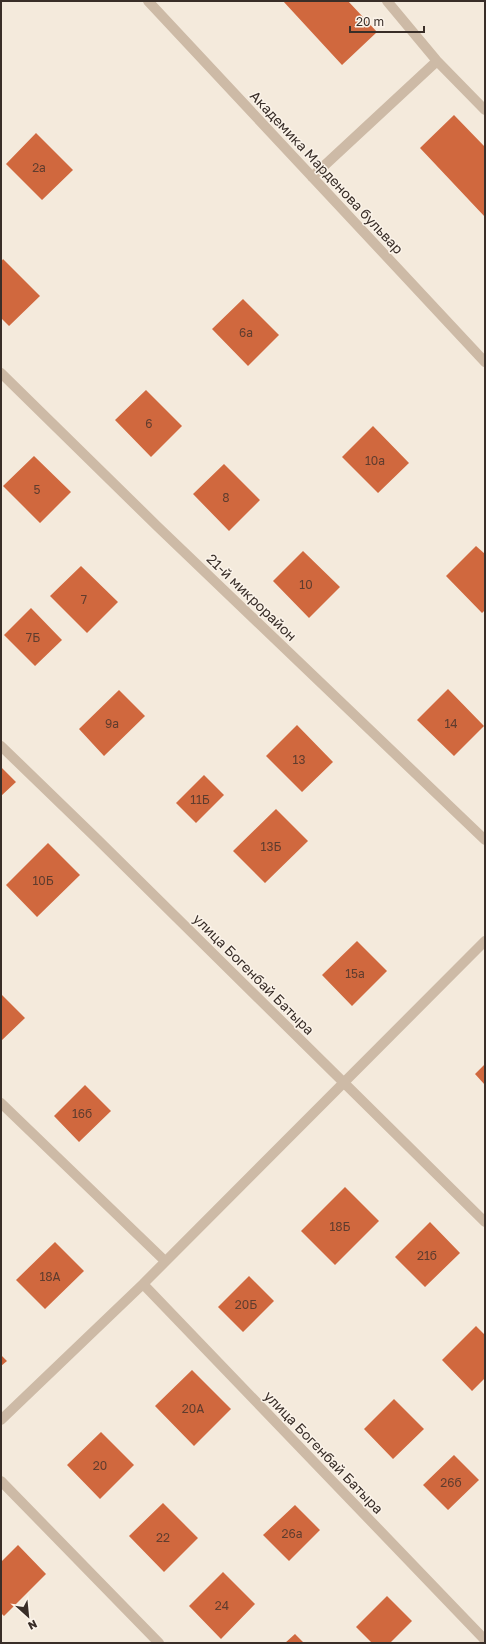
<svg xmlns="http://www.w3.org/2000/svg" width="486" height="1644" font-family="'Golos Text',sans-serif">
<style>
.building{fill:#d0683e}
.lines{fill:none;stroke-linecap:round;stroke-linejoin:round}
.minor{stroke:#cdbaa6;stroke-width:10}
.labels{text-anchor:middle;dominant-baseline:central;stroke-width:3;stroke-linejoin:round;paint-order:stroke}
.number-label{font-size:12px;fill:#5f3c2e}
.street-label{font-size:14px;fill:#392e28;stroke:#fbf3e9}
</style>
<rect width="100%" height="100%" fill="#f4eadc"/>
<path class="building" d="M283 1H348L377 32 342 65Z
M454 115 485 147V217L420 148Z
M36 133 73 170 42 200 6 164Z
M3 259 40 296 9 326 1 318V262Z
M243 299 279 335 248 366 212 329Z
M146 390 182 426 151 457 115 420Z
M373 426 409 463 378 493 342 457Z
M34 456 71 492 40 523 3 486Z
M224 464 260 500 229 531 193 494Z
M476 546 485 554V610L482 613 446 576Z
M303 551 340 587 309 618 273 581Z
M81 566 118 602 87 633 50 596Z
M31 608 62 640 35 666 4 635Z
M448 689 484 726 454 756 417 720Z
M119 690 145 716 104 756 79 729Z
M297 725 333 762 302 792 266 756Z
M1 767 16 782 1 796Z
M204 775 224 795 196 823 176 803Z
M276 809 308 841 265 883 233 851Z
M48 843 80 875 37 917 6 885Z
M357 941 387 971 352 1006 322 975Z
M1 994 25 1018 1 1041Z
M485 1064V1085L475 1074Z
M85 1085 111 1111 79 1142 54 1116Z
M345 1187 379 1221 335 1265 301 1231Z
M430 1222 460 1253 425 1287 395 1257Z
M55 1242 84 1271 45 1309 16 1280Z
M249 1276 274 1301 243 1332 218 1307Z
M476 1326 485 1335V1378L472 1391 442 1360Z
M1 1355 7 1361 1 1366Z
M192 1370 231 1409 194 1446 155 1406Z
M394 1399 424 1429 393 1459 364 1429Z
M101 1432 134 1465 100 1499 67 1465Z
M454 1455 479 1480 448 1510 423 1485Z
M163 1503 198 1538 164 1572 129 1536Z
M295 1505 320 1530 289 1561 263 1535Z
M18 1545 46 1574 4 1616 1 1613V1562Z
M223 1572 255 1604 221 1639 189 1606Z
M387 1596 412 1621 390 1643H372L356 1627Z
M295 1634 304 1643H285Z"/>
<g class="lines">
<path class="minor" d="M148 1 485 362
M387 1 437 61 485 110
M312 177 437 61
M1 373 158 527 485 840
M1 746 95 837 485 1222
M1 1103 165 1261
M143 1284 485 1640
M1 1420 143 1284 485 941
M1 1481 159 1643"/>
</g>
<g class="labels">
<g class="number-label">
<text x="39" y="167">2а</text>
<text x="246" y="332">6а</text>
<text x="149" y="423">6</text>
<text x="375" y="460">10а</text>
<text x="37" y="489">5</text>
<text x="226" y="497">8</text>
<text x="306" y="584">10</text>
<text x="84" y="599">7</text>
<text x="33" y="637">7Б</text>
<text x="112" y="723">9а</text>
<text x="451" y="723">14</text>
<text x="299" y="759">13</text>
<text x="200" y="799">11Б</text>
<text x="271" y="846">13Б</text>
<text x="43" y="880">10Б</text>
<text x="355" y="973">15а</text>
<text x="82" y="1113">16б</text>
<text x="340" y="1226">18Б</text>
<text x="427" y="1255">21б</text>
<text x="50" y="1276">18А</text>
<text x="246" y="1304">20Б</text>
<text x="193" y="1408">20А</text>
<text x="100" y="1465">20</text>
<text x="451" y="1482">26б</text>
<text x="292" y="1533">26а</text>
<text x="163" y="1537">22</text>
<text x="222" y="1605">24</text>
</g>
<g class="street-label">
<text transform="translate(327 172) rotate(47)">Академика Марденова бульвар</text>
<text transform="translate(252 597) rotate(44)">21-й микрорайон</text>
<text transform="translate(254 974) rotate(45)">улица Богенбай Батыра</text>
<text transform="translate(324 1452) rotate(46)">улица Богенбай Батыра</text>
</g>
</g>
<rect width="486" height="1644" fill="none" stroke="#392e28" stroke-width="4"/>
<g transform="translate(28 1616) rotate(153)" stroke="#fbf3e9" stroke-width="3" paint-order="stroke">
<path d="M0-3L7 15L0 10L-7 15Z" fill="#392e28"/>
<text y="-6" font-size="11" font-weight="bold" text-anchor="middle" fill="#392e28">N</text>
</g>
<path d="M350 26v6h74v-6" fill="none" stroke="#392e28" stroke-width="2"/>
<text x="356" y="26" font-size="12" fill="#392e28" stroke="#fbf3e9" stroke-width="3" paint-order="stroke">20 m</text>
</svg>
